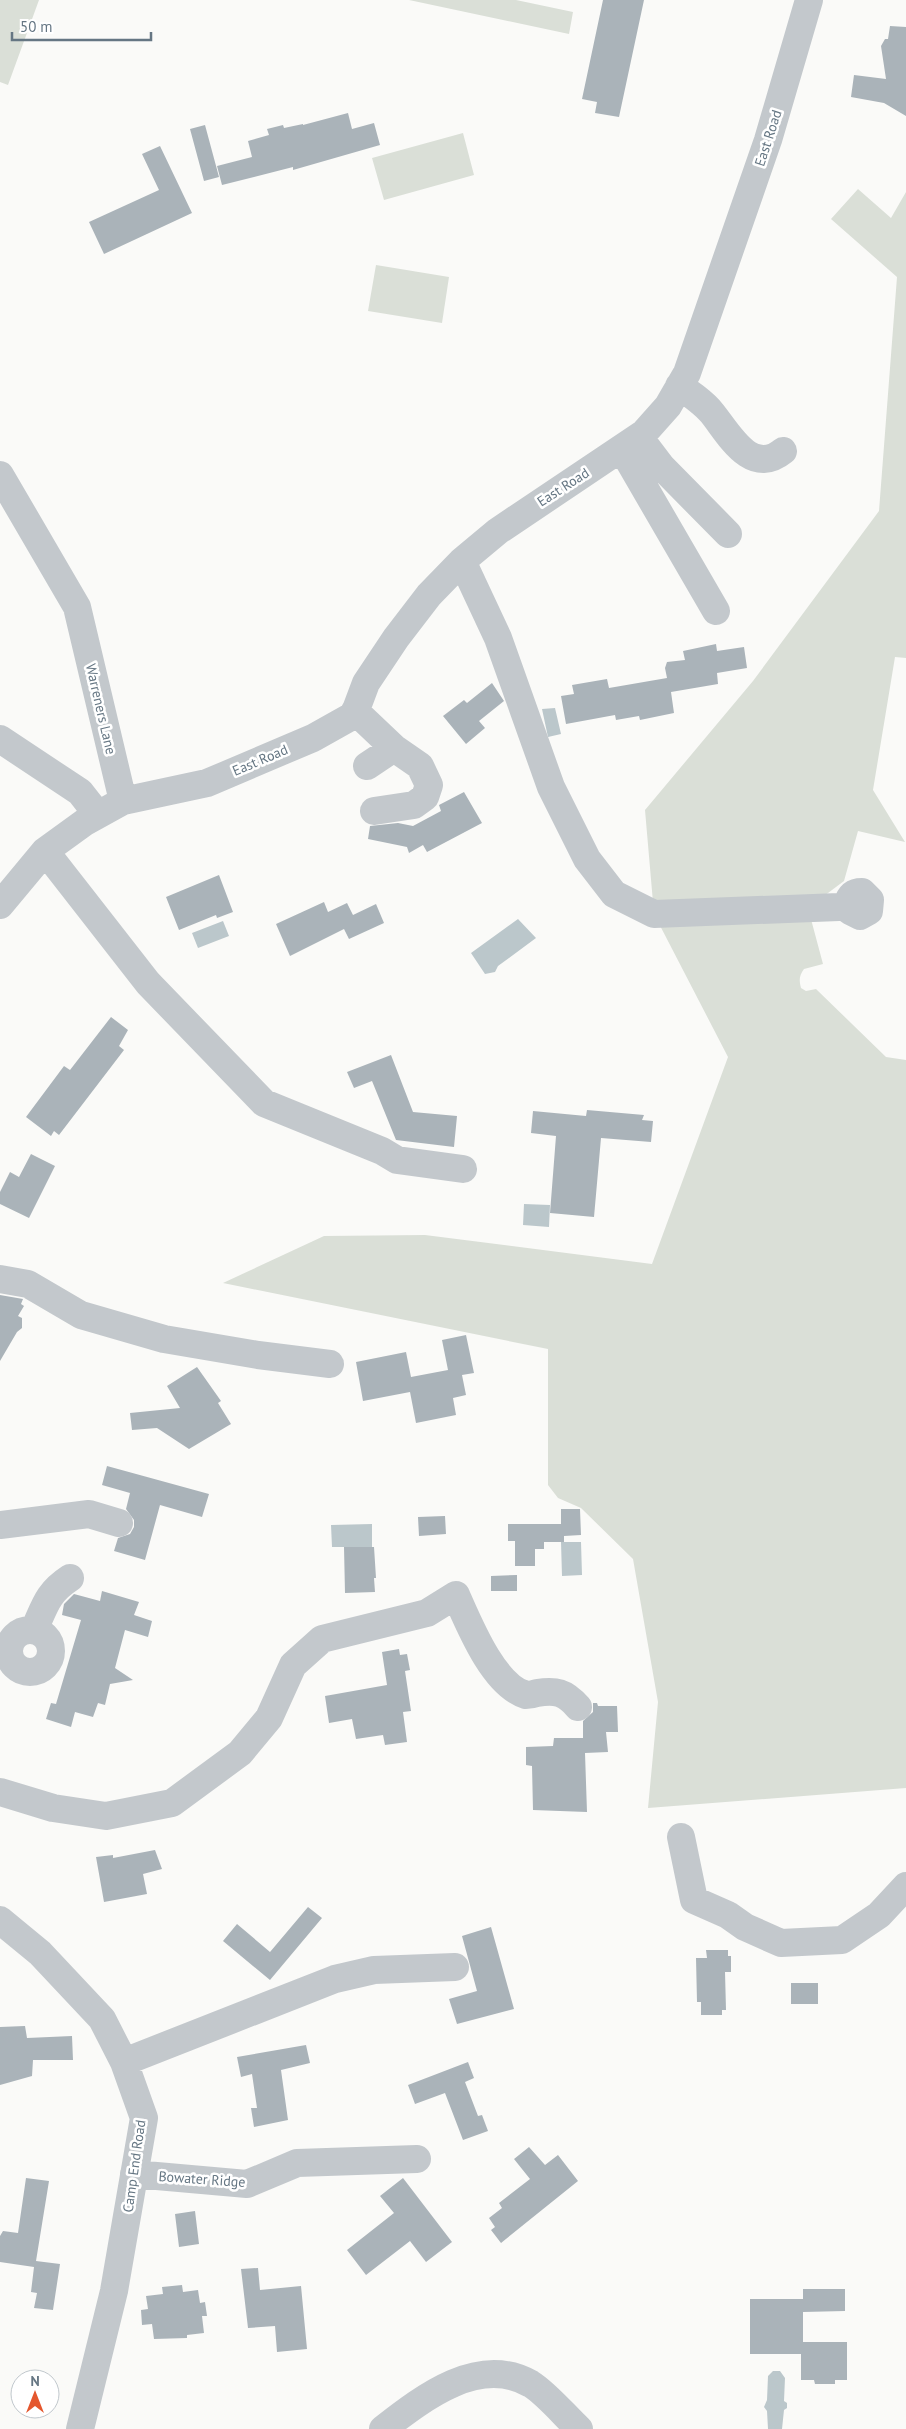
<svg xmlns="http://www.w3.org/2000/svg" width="906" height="2429" font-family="'PT Sans',sans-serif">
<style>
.green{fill:#dadfd7}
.water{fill:#bbc7cb}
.building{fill:#aab3b9}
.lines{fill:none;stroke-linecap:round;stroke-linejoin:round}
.minor{stroke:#c3c8cc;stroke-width:28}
.labels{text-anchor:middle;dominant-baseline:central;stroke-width:5;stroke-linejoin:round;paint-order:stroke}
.street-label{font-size:14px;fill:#657683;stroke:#fff}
</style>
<rect width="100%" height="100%" fill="#fafaf8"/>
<path class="green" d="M0 0H39L8 85 0 82Z
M409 0H516L573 12 569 34Z
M463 133 474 175 384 200 372 158Z
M858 189 891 218 906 192V658L895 657 873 790 905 842 858 831 844 881 808 908 823 964 804 969C799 976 799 980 801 988L806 991 816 989 886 1057 906 1060V1788L648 1808 658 1702 633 1559 581 1508 558 1498 548 1485V1349L223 1283 324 1236 425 1235 652 1264 728 1057 654 914 645 810 753 681 879 511 897 277 831 219Z
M376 265 449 277 442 323 368 311Z"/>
<path class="water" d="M555 708 561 734 548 737 542 709Z
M518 919 536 938 498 966 495 972 485 974 471 953Z
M223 921 229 936 198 948 192 933Z
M524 1204 550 1205 549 1227 523 1225Z
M372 1524V1547H332L331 1525Z
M561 1542H581L582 1575 562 1576Z
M773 2371H780L785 2378 784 2401 787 2403V2408L784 2410 782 2429H768L767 2411 764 2407 767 2400 768 2376Z"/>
<path class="building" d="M603 0H644L619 117 595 113 597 102 582 99Z
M890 26 906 27V116L884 103 851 97 854 75 886 79 881 46 885 39H888Z
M348 113 352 129 374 123 380 145 293 170V167L222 185 217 166 252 157 248 141 269 135 267 129 283 125 284 128 303 124V125Z
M205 125 219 177 204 181 190 129Z
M160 146 192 213 104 254 89 222 159 190 142 154Z
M716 644 717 651 744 647 747 668 717 673 718 684 671 692 674 713 640 720 639 716 616 720 615 715 566 724 561 696 574 694 572 685 607 679 609 688 667 678 665 668 667 662 685 660 683 651Z
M492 683 504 701 479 721 485 728 466 744 443 716 464 700 467 703Z
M464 792 482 823 427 852 423 845 409 853 407 847 368 839 370 826 398 823 413 826 441 811 439 805Z
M219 875 233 912 217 918 216 915 179 930 166 897Z
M324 902 328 912 347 903 353 915 376 904 384 923 349 939 344 929 290 956 276 924Z
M111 1017 128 1030 119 1046 124 1050 59 1135 54 1131 51 1136 26 1117 64 1066 70 1070Z
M391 1055 413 1112 457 1116 454 1147 396 1140 372 1081 354 1088 347 1072Z
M587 1110 644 1115 642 1120 653 1121 651 1142 601 1138 594 1217 550 1213 556 1136 531 1133 533 1111 586 1116Z
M31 1154 55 1166 29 1218 0 1204V1192L10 1172 19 1177Z
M0 1295 23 1299 21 1304 24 1306 18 1316 22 1318V1328L17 1332 0 1361Z
M466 1335 474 1373 462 1375 466 1395 453 1398 456 1415 416 1423 410 1392 363 1401 356 1362 406 1352 411 1377 448 1370 442 1340Z
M197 1367 221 1401 218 1403 231 1424 189 1449 157 1428 132 1430 130 1413 180 1408 167 1386Z
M107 1466 209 1494 202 1517 160 1505 145 1560 114 1551 118 1538 130 1534 134 1527V1520L126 1509 130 1493 102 1485Z
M561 1509H580L581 1535 564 1536V1542H544V1549H535V1566H515V1541H508V1524H561Z
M445 1516 446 1534 419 1536 418 1517Z
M344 1547H374L376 1578H374L375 1592 345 1593Z
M517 1575V1591H491V1576Z
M102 1591 139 1602 134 1615 152 1621 148 1637 125 1630 115 1668 133 1680 110 1684 105 1705 98 1703 93 1717 75 1712 71 1727 46 1719 51 1703 56 1704 81 1620 62 1615 64 1604 74 1594 100 1601Z
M399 1649 400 1655 407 1654 410 1670 405 1671 411 1711 403 1712 407 1742 385 1745 383 1735 356 1739 352 1719 329 1723 325 1696 387 1685 382 1652Z
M593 1703H597L598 1706H617L618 1732H606L608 1752 585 1753 587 1812 533 1810 532 1766 526 1765V1747L553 1746 554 1738H583V1721L593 1712Z
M155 1850 162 1869 143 1874 147 1894 104 1902 96 1857 113 1855V1858Z
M308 1907 322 1918 270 1980 223 1941 237 1924 270 1952Z
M491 1927 514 2009 457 2024 449 1999 477 1991 462 1936Z
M706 1950H728V1956H731V1972H725L726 2010H722V2015H701V2002H697L696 1958H707Z
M791 1983H818V2004H791Z
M25 2026 27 2038 72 2036 73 2060H33L32 2076 0 2085V2027Z
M306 2045 310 2063 281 2070 288 2120 254 2127 251 2108H257L252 2074 241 2077 237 2057Z
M468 2062 474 2078 465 2082 478 2116 482 2115 488 2131 463 2140 445 2093 415 2104 408 2085Z
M529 2147 545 2165 558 2155 578 2181 501 2243 491 2230 495 2227 489 2218 502 2208 499 2203 530 2179 514 2159Z
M26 2178 49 2181 36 2261 60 2264 53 2310 34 2308 37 2293 31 2292 34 2267 0 2262V2236L3 2231 18 2233Z
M403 2178 452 2242 426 2262 410 2241 366 2275 347 2250 394 2213 380 2196Z
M195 2211 199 2244 179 2247 175 2214Z
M258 2268 260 2290 301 2286 307 2349 277 2352 275 2326 248 2328 241 2269Z
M182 2285 183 2292 198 2290 200 2303 205 2302 207 2316H202L204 2333 187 2335V2338L154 2339 152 2324 142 2325 141 2310 148 2309 146 2296 163 2294 162 2287Z
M803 2289H845V2311L803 2312V2342H847V2380H835V2384H815L814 2380H801V2354H750V2299H803Z"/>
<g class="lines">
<path class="minor" d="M679 386C691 394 703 402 712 413 729 434 751 477 783 451
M639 437 661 466 728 534
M622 449 716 611
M0 475 77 607 123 801 85 822 45 851 0 905
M462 561 498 638 551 787 587 859 614 894 654 914 839 907 847 905C849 897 853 892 862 892L870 900 869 911 860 916 850 911 847 905
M355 711 394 748 420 766 429 785 425 797 414 805 374 811
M0 739 80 792 98 815
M367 766 394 748
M123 801 207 783 313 738 354 715 366 683 396 638 429 595 462 561 498 531 644 433 668 406 687 373 768 140 809 0
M45 851 148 983 264 1103 382 1151 397 1160 463 1169
M0 1279 28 1284 81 1315 164 1339 258 1355 330 1364
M0 1525 89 1514 119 1523
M34 1630C45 1606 47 1593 70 1578
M9 1651a21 21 0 1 1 42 0a21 21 0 1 1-42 0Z
M0 1792 53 1808 106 1816 172 1803 240 1753 269 1718 293 1665 322 1639 427 1613 456 1595C469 1624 493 1685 526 1695 529 1695 534 1694 537 1693 556 1690 565 1692 578 1707
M681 1837 694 1900 728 1915 745 1927 781 1943 842 1940 879 1915 906 1886
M0 1920 40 1953 102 2019 124 2062 144 2118 114 2291 80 2429
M124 2062 335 1979 374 1970 455 1967
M134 2174 247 2184 297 2163 417 2159
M383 2429C423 2398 479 2354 531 2384 547 2394 565 2416 579 2429"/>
</g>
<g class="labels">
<g class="street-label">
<text transform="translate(768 138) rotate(-72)">East Road</text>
<text transform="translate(563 487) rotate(-33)">East Road</text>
<text transform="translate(101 709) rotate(77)">Warreners Lane</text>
<text transform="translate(260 760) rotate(-23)">East Road</text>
<text transform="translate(134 2166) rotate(-82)">Camp End Road</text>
<text transform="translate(202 2179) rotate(4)">Bowater Ridge</text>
</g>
</g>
<g transform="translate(35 2394)"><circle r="24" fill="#ffffff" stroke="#c1c8cd"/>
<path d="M0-4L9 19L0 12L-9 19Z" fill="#e4572e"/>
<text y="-8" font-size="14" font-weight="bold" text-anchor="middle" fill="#657683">N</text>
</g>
<path d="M12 32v8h139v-8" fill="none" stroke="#657683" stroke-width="2.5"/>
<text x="20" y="32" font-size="15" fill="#657683" stroke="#ffffff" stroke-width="4" paint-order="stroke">50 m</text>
</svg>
